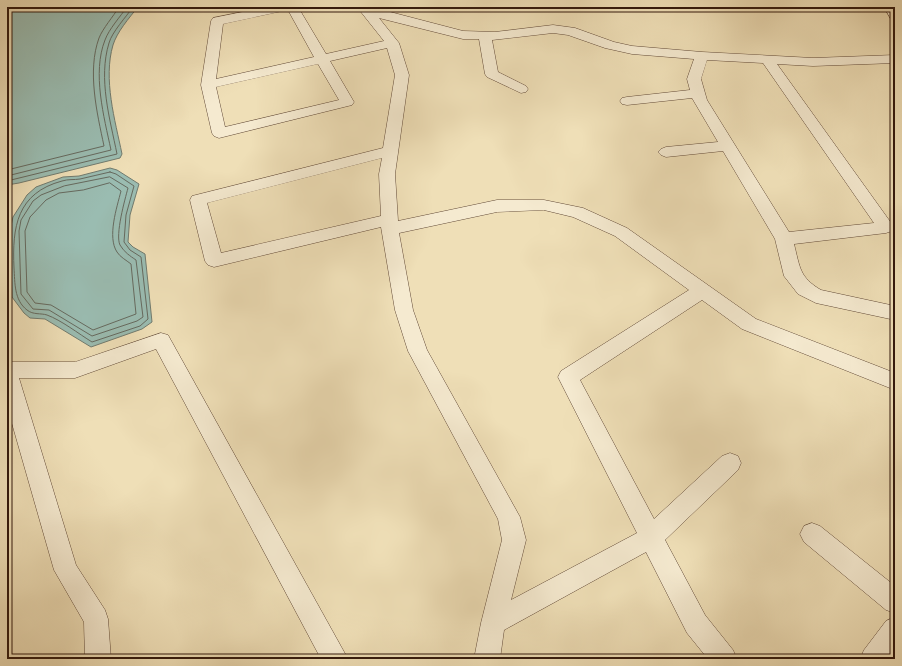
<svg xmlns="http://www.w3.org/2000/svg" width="902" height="666" font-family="Vollkorn,serif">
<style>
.water{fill:#9abcb1;stroke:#717b6f}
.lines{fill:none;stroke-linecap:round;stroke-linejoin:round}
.shore{stroke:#666a5f;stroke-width:1}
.street-casing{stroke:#624a38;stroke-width:1}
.street{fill:#f5ead0;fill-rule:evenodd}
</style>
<rect width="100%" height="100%" fill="#efdfb7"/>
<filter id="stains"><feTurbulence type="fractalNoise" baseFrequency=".005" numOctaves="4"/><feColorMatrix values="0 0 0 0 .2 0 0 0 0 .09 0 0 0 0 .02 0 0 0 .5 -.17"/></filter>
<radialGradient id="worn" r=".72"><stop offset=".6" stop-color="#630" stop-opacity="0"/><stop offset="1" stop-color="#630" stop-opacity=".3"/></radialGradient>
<path class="water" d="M7 7H138C129 18 117 32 113 45 103 79 115 120 122 154L120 158 19 183 7 185Z
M110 168 117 170 139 184 130 215 128 242 133 247 145 254 152 322 142 329 91 347 45 319 30 318 24 313 12 297 10 230 13 217 27 195 36 187 63 177 79 176Z"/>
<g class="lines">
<path class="shore" d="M7 170 104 146C97 113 87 71 99 38 103 28 113 17 119 7
M110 172 116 174 134 186 126 215 124 242 130 250 141 257 148 319 140 326 92 342C79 334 61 320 47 315 41 313 33 315 27 310 14 300 15 283 14 268 12 227 17 193 62 181 68 179 74 180 80 179 90 177 100 174 110 172Z
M7 176 111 150C104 117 92 73 105 40 109 29 120 17 127 7
M110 177 128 188C125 199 115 235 120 245 124 252 130 256 136 260L143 317 137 321 92 336 49 310 33 309 21 294 19 231 21 220 33 201 41 195 64 186Z
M7 181 117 154C110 119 98 79 109 43 112 32 126 17 133 7
M110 183 121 191C117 207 107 237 117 252 120 257 126 260 131 264L136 314 93 330 51 305 35 303 27 292 25 231 30 217 46 200 59 193 83 190Z"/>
<g class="street-casing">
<path id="street" d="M267 7H298L326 54 384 41 357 7H371L463 31 495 32 553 25 575 28 614 42 632 46 702 52 813 58 895 55V63L813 66 777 64 894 227 892 231 886 233 794 244C800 267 799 277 821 290L895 306V320L816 303 798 294 784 276 775 239 723 151 666 157 661 155 658 152 661 149 666 147 718 142 692 98 627 105 622 104 620 101 622 98 627 97 690 90 687 79 694 59 632 54 605 48 568 35 553 33 492 40 498 72 526 86 528 89 526 92 521 93 487 77 485 74 479 39H463L379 18 399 43 409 75 395 174 398 221 497 200H544L583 208 627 228 756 319 895 373V390L742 329 702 300 580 380 654 519 722 456 730 453 738 456 741 463 738 470 665 540 705 615 733 650 737 659H708L687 633 646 552 504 630 500 659H474L481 623 502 540 498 519 408 351 395 310 381 227 214 267 208 265 205 261 190 200 192 196 383 148 395 75 387 48 330 61 354 102 352 105 219 138 214 136 212 133 201 85 211 21 213 18ZM288 10 314 57 216 79 223 24ZM707 60 763 63 874 223 789 232 707 100 701 79ZM318 64 339 100 225 127 216 87ZM382 158 379 174 381 216 221 253 207 203ZM544 210 573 217 615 236 689 290 561 371 558 377 637 533 511 600 526 540 520 517 427 350 413 310 399 233 497 212Z
M884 7H895V20L891 19Z
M161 333 168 335 348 659H321L156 349 75 378H19L76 565 105 610 108 619 111 659H85L84 622 54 570 7 406V362H75Z
M812 523 820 526 895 586V613L886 610 804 542 800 534 804 526Z
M895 617V651L889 659H860L864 650 886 621Z"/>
</g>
<use href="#street" class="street"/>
</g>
<rect width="902" height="666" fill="none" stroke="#efdfb7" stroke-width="24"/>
<rect x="8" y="8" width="886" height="650" fill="none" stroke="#33190d" stroke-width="2"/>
<rect x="12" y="12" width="878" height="642" fill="none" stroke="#33190d"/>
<rect width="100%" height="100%" filter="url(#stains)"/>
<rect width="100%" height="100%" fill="url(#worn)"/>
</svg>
